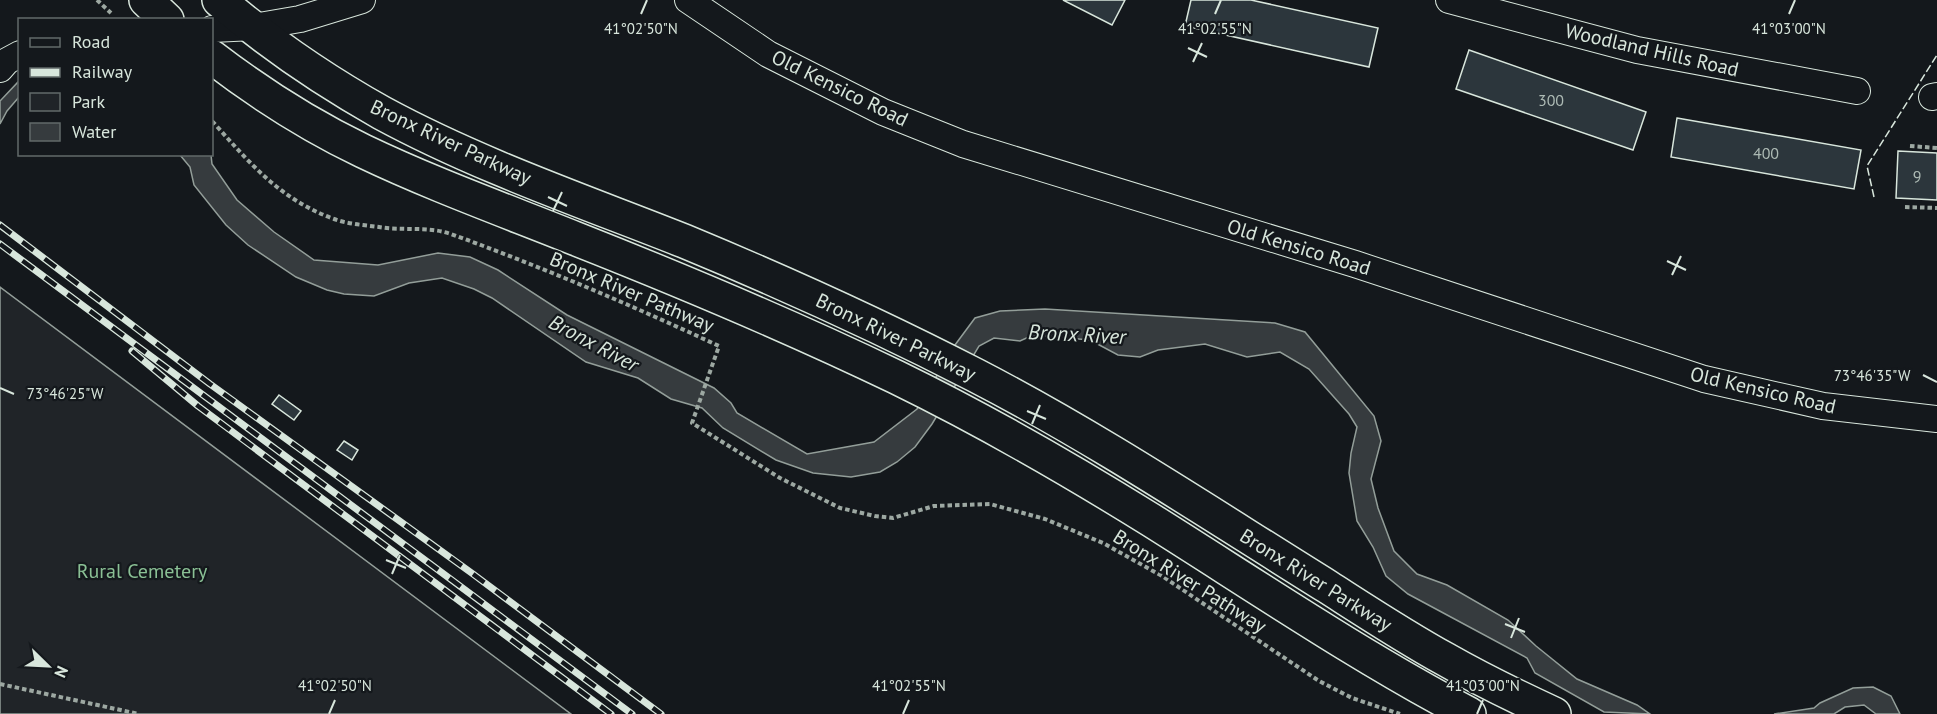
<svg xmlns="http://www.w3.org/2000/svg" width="1937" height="714" font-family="'PT Sans',sans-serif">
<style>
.green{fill:#202428;stroke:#939e99;stroke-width:1.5}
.water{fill:#363b3e;stroke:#939e99;stroke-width:1.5}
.building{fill:#2c363c;stroke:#d8e6dc;stroke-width:1.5}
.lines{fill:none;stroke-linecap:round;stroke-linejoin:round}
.minor-casing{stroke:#d8e6dc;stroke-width:28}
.highway-casing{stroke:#d8e6dc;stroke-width:36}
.path{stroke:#9da8a2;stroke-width:4;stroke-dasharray:4.5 3;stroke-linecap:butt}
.minor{stroke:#14181c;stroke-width:26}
.highway{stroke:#14181c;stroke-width:33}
.rail-casing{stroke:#d8e6dc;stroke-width:7}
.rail{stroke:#14181c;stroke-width:4.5;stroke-dasharray:14;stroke-linecap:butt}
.fence{stroke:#d8e6dc;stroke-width:1.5;stroke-dasharray:8 3;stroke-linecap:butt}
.ticks{fill:none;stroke:#d8e6dc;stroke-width:2}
.labels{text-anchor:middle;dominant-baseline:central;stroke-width:4.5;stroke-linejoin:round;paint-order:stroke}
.number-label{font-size:16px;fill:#adbab4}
.street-label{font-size:20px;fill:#d8e6dc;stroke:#14181c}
.park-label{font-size:20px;fill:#8ac095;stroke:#14181c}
.water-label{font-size:21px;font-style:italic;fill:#d8e6dc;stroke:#14181c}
.ticks-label{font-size:15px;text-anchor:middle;fill:#d8e6dc;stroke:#14181c;stroke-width:4.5;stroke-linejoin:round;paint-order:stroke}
</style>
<rect width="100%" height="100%" fill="#14181c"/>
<path class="green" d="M0 287 571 714H0Z"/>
<path class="water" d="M19 81V97L7 111 0 124V101Z
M180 155H211L212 164 237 200 274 232 314 260 378 265 438 253 470 257 498 270 567 315 714 388 731 403 737 413 807 454 874 442 917 409 955 345 975 318 1000 311 1045 309 1275 323 1305 332 1374 416 1381 441 1371 479 1378 508 1394 551 1417 574 1447 585 1508 620 1536 646 1577 679 1637 705 1650 714 1604 712 1535 673 1527 658 1408 594 1386 576 1373 547 1357 521 1349 473 1351 453 1357 427 1349 414 1309 369 1280 352 1247 357 1205 344 1158 350 1140 357 1118 355 1090 340 1033 335 1020 341 994 338 979 346 932 424 915 447 897 462 880 472 851 477 813 473 776 460 723 428 702 408 671 399 638 378 586 362 492 298 474 289 442 278 409 283 374 296 344 294 327 290 296 277 248 245 226 225 194 185 190 167Z
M1873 687 1891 696 1900 714H1876L1864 705 1845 707 1834 714H1774L1814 708 1820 703 1853 688Z"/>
<path class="building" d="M1063 0H1125L1112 25Z
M1191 0H1251L1378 28 1369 67 1185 26Z
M1469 50 1646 112 1633 150 1456 89Z
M1677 118 1861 150 1854 189 1671 157Z
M1898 151 1937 153V200L1896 198Z
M279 395 301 411 294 420 272 404Z
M344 441 358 450 352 460 337 450Z"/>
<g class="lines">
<g class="minor-casing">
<path id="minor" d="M688 0 768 54 883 112 963 144 1355 264 1704 379 1823 406 1937 419
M1449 0 1637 50 1857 91
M212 29 254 27 300 19 362 0
M0 69 7 61 20 54
M1932 97 1937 96"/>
</g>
<g class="highway-casing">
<path id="highway" d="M146 0 167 20
M219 0C269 43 325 81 382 113 478 165 583 201 684 241 783 282 880 326 975 375 1097 438 1212 515 1328 587 1367 612 1405 637 1445 659 1480 679 1517 697 1554 714
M212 57C259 93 309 125 363 151 432 184 504 210 574 238 683 281 790 326 896 377 984 420 1069 469 1151 520 1256 586 1359 656 1469 714"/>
</g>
<path class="path" d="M97 0 111 13
M212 121C250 163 279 199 334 219 347 224 364 225 379 227 402 231 428 226 451 234 542 267 631 305 719 346L692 423 780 478 840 508 875 516 893 518 934 506 990 504 1045 519 1103 543 1162 576 1319 681 1352 698 1400 714
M1910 146 1937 148
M1905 207 1937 208
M0 684 139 714"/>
<use href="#minor" class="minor"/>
<use href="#highway" class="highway"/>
<g class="rail-casing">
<path id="rail" d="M0 225 210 384 473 574 661 714
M0 244 632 714
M132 351 198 406 611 714"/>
</g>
<use href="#rail" class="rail"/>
<path class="fence" d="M1874 197 1867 166 1937 55"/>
</g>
<path class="ticks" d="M641 14 647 0M1215 14 1221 0M1789 14 1795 0M1188 48 1207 57M1193 62 1202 43M548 197 567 206M553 211 562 192M1667 261 1686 270M1672 275 1681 256M1923 375 1937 382M0 388 14 394M1027 411 1046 419M1032 424 1040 405M386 560 406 568M392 574 400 555M1505 624 1525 632M1511 638 1519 618M329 714 335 700M903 714 909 700M1477 714 1483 700"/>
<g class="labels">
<g class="number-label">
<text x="1551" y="100">300</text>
<text x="1766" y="153">400</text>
<text x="1917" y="176">9</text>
</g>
<g class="street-label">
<text transform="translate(1652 50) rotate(13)">Woodland Hills Road</text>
<text transform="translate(840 88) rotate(26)">Old Kensico Road</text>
<text transform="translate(451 142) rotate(25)">Bronx River Parkway</text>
<text transform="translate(1299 247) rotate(17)">Old Kensico Road</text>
<text transform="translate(632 292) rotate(23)">Bronx River Pathway</text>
<text transform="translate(896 337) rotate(26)">Bronx River Parkway</text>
<text transform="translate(1763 390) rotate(13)">Old Kensico Road</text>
<text transform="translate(1316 580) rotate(32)">Bronx River Parkway</text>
<text transform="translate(1190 581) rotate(32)">Bronx River Pathway</text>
</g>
<g class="park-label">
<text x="142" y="571">Rural Cemetery</text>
</g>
<g class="water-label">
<text transform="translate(1077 334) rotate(3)">Bronx River</text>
<text transform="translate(594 343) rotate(28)">Bronx River</text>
</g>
</g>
<g class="ticks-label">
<text x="641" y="34">41°02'50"N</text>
<text x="1215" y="34">41°02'55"N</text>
<text x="1789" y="34">41°03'00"N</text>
<text x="1872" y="381">73°46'35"W</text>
<text x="65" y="399">73°46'25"W</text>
<text x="335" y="691">41°02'50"N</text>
<text x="909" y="691">41°02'55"N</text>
<text x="1483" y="691">41°03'00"N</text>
</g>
<rect x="18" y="18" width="195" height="138" fill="#14181c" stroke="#626a69" stroke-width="1.5"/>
<rect x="30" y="38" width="30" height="9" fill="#14181c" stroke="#626a69" stroke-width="1.5"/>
<text x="72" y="48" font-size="18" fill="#d8e6dc">Road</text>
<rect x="30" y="68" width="30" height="9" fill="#d8e6dc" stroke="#626a69" stroke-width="1.5"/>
<text x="72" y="78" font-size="18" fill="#d8e6dc">Railway</text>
<rect x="30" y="93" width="30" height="18" fill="#202428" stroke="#626a69" stroke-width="1.5"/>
<text x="72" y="108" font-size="18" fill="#d8e6dc">Park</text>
<rect x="30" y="123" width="30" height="18" fill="#363b3e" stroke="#626a69" stroke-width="1.5"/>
<text x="72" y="138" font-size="18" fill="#d8e6dc">Water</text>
<g transform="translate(48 666) rotate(114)" stroke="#14181c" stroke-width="4.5" paint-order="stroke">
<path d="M0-4.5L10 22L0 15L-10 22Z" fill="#d8e6dc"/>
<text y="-9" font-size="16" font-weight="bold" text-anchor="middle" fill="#d8e6dc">N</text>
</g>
</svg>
